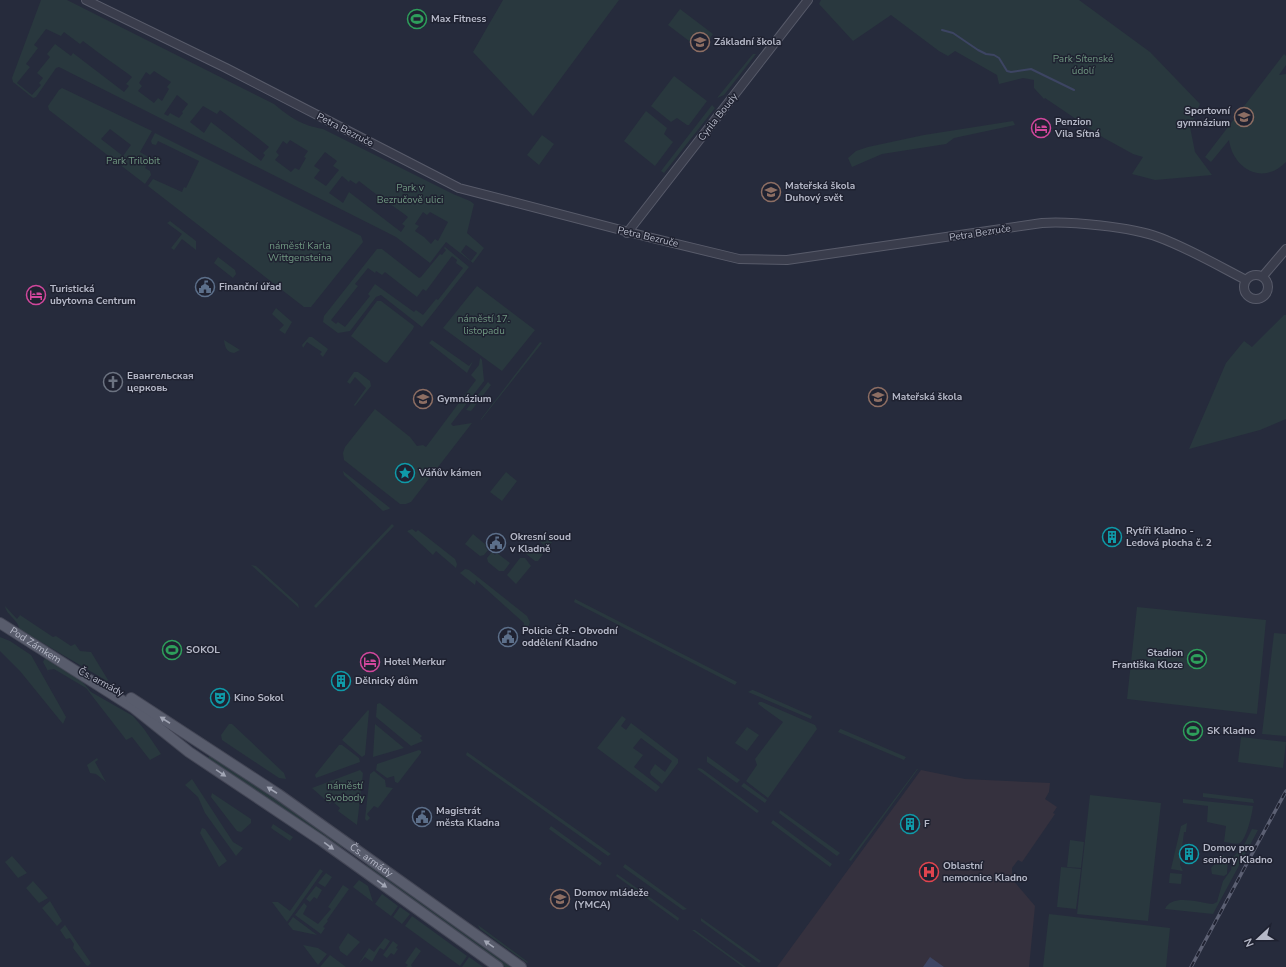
<svg xmlns="http://www.w3.org/2000/svg" width="1286" height="967" font-family="'Nunito Sans',sans-serif">
<style>
.medical{fill:#35313e}
.green{fill:#29383e;fill-rule:evenodd}
.water{fill:#3d4563}
.lines{fill:none;stroke-linecap:round;stroke-linejoin:round}
.stream{stroke:#3d4563;stroke-width:2}
.minor-casing{stroke:#585b6a;stroke-width:10}
.major-casing{stroke:#434655;stroke-width:12}
.minor{stroke:#3a3d4c;stroke-width:8}
.major{stroke:#585c6c;stroke-width:10}
.rail-casing{stroke:#5c6073;stroke-width:3.5}
.rail{stroke:#1f2231;stroke-width:2;stroke-dasharray:6;stroke-linecap:butt}
.oneway{fill:#a2a6b5}
.labels{text-anchor:middle;dominant-baseline:central;stroke-width:3;stroke-linejoin:round;paint-order:stroke}
.poi-label{font-size:10px;font-weight:bold;fill:#b5b8c7;stroke:#1f2231;text-anchor:start}
.park-label{font-size:10px;fill:#6f9680;stroke:#1f2231}
.street-label{font-size:10px;fill:#b5b8c7;stroke:#1f2231}
</style>
<rect width="100%" height="100%" fill="#262b3c"/>
<path class="medical" d="M921 770 965 779 1050 783 1049 792 1045 799 1057 807 1053 813 1055 814 1022 862 1018 860 1012 868V879L1035 906 1029 967H777Z"/>
<path class="green" d="M41 0H67L274 104C291 118 301 125 323 129L453 194 470 201 474 204 467 233 484 248 473 263 446 242 430 263 396 237 59 67 56 68 36 97 33 98 13 82 12 78ZM46 29 61 36 64 32 80 44 83 41C101 55 118 66 132 77L126 84 129 86 124 92 73 53 71 56 55 44 47 54 50 57 37 73 43 78 39 83 41 85 32 95 17 83 30 67 26 64 38 48 34 45ZM154 71 171 82 167 87 169 89 162 101 158 98 154 103 138 91 142 86 139 83 146 72 150 75ZM177 95 188 104 182 112 183 113 179 118 170 113 168 116 164 114ZM203 106 217 114 220 110C237 123 255 135 269 147L263 153 265 155 261 161 211 122 204 133 190 122ZM290 140 308 151 304 157 306 158 299 170 295 168 291 172 275 160 279 155 276 152 283 141 287 144ZM325 152 337 161 333 166 339 170 326 186 314 178 320 170 314 166ZM342 176 349 182 350 180 356 184 359 181C376 195 394 206 408 217L402 224 405 226 401 232 349 192 343 203 329 193ZM423 212 427 215 430 212 448 222 438 241 435 239 431 244 424 237 415 231 419 226 415 224ZM466 245 477 253 471 261 461 252Z
M503 0H619L533 116 473 52Z
M821 0H1079L1150 52 1200 104 1190 127 1195 152 1212 175 1155 180 1132 174 1143 157 1133 154 1104 138 1045 98 1044 99 1034 88V80L1023 78 999 84 997 75 955 51 948 56 939 51 891 15 853 41 819 4Z
M680 9 713 34 701 50 668 25Z
M753 54H756L724 95 717 98Z
M1284 54 1286 56V65L1279 75 1286 74V162C1263 186 1233 169 1229 140L1211 162 1205 157Z
M674 76 707 101 689 125H687L677 118 671 122 651 106Z
M62 88 152 131 140 152 150 158 145 168 150 171 151 175 145 184 49 110 48 106 59 90ZM110 129 131 145 123 156 101 139Z
M712 105 715 108 664 173 661 171Z
M646 111 667 128 664 134 673 142 655 166 624 141Z
M1013 121 1015 125 954 138 946 144 882 154 852 167 848 158 856 151 868 147 924 135Z
M155 133 361 236 363 242 311 307H304L148 186 153 179 182 192 184 187 186 188 199 161 158 141 156 145 152 144 151 141Z
M542 135 554 144 539 165 527 155Z
M170 221 196 241V250L182 239 174 250 171 248 182 234 167 223Z
M445 247 469 267 422 327 381 295 376 297 350 331 338 333 323 322 324 316 377 249H382L419 278 421 277 440 254 442 255 446 250 444 248ZM452 256 457 260 456 263 463 268 438 300 436 299 423 315 416 310 414 312 375 284 368 294 370 296 345 327 338 322 336 324 331 320 358 286 355 284 368 268 375 273 376 271 382 275 385 272 417 297 423 289 426 291Z
M218 257 235 270 236 274 233 278 214 263Z
M477 286 535 330 502 371 443 328Z
M377 301H381L414 326 413 329 387 363 384 362 351 336Z
M276 308 292 322 285 334 279 330 284 325 272 314Z
M1284 315H1286V419L1260 430 1189 449 1226 363 1244 341 1252 347Z
M309 337H312L328 349 323 357 320 354 322 352 307 342 303 348 302 345Z
M224 340 240 350 234 353C226 352 225 347 224 340Z
M432 340 469 366 473 361 467 373 429 343Z
M540 342 542 343 481 420V419Z
M480 358 482 360 484 381 451 424 453 426 472 423 411 502 406 504H400L344 460 343 453 345 447 375 409 410 437 417 446 423 445 426 447 476 380 471 375 479 365Z
M354 372H358L370 381 371 386 355 406 354 405 366 388 355 377 350 384 347 382Z
M488 382 491 385 471 411 466 410Z
M343 471 390 508 389 509 383 511 344 475Z
M506 472 517 481 502 501 490 492Z
M392 524 394 526 316 608 314 606Z
M412 529 416 532 418 530 455 559 457 564 456 568 436 551 433 555 407 531Z
M540 533 552 542 548 548 536 539Z
M473 534 486 545 485 547 488 550 484 555 480 556 465 544Z
M531 545 543 554 538 561H535L525 553Z
M492 552 495 555 497 553 510 563 504 571H499L488 562 487 558Z
M520 558H525L531 566 516 584 507 575Z
M251 565 256 566 298 604 299 608Z
M465 569 469 570 527 616 530 622 528 628 523 629 524 623 476 580 475 585 460 573Z
M575 599 737 682 735 685 574 602Z
M5 606 17 619 20 615 53 637 56 636 71 646 75 644 80 651 91 652 108 680 107 681 19 629C19 620 6 615 5 606Z
M1137 607 1266 620 1257 714 1127 699Z
M1274 633 1286 634V736L1262 734Z
M0 637 10 641 31 655 66 717 63 724 20 671 0 651Z
M45 658 80 679 91 692 133 716 144 729 161 754 150 760 132 737 126 740 124 737 86 688 54 669 48 670 49 673 43 662Z
M752 690H753L812 716 811 719 748 692Z
M759 702H762L815 725 817 729 768 798 746 781 757 765 755 759 783 722 758 704Z
M380 703 422 736 420 738 423 741 411 746 376 717 377 704Z
M368 710 369 711 365 755 362 757 342 740Z
M622 716 626 719 621 726 626 730 631 723 678 759V763L662 784 651 775 650 772 655 764 665 772 672 761 641 738 633 748 643 755 634 767 660 787 656 792 597 748Z
M229 724H232L284 773 286 779 279 778 222 740 221 735Z
M375 724 404 748 373 757Z
M747 727 759 735 747 751 735 743Z
M840 729H841L906 757 904 760 838 732Z
M1241 737 1286 742 1283 768 1238 762Z
M339 745H342L359 758 360 762 316 778 315 775Z
M419 750 421 751V753L398 783 395 782 394 776 387 778 376 770 377 764Z
M467 752 611 854 608 856 466 755Z
M210 755 343 845 341 848 208 758Z
M707 756 740 780 737 783 707 762Z
M97 758 98 760 95 762 106 782 96 774 90 773 87 765Z
M699 768 702 769 759 811 757 813 697 769Z
M917 769H918L851 861 849 860Z
M360 770 363 773 357 825 338 811 340 808 332 801 330 804 312 788Z
M374 771 385 780 386 787 393 788 378 808 374 806 367 814 370 818 367 821 365 819 370 774Z
M192 779 233 842 243 848 236 856 205 813 198 797 185 785Z
M744 783 767 800 765 803 741 786Z
M212 793 251 819V823L241 832 237 831 211 797Z
M1203 793 1253 799 1254 803 1203 797Z
M1090 795 1161 803 1148 921 1077 914Z
M1183 799 1253 806C1252 814 1247 838 1240 843 1236 845 1228 842 1224 842L1226 826 1207 822 1208 806 1183 803Z
M780 810 840 853 837 856 779 813Z
M773 820 832 864 830 867 771 823Z
M1187 823 1186 832H1184L1180 865 1183 871 1171 869 1181 826Z
M273 824 293 837 290 841 271 828Z
M551 826 602 863 600 866 549 829Z
M202 828 205 829 227 861 219 867 200 833Z
M1252 829 1258 830 1213 914 1165 909C1172 893 1200 903 1213 904L1217 902 1223 881 1231 870 1233 857 1243 847Z
M1070 840 1084 842 1081 868 1067 867Z
M1223 855 1228 858 1227 874 1224 876 1212 874 1211 868Z
M12 856 27 873 18 878 5 862Z
M367 863H369L512 967H505L367 866Z
M625 864 687 909 683 910 623 867Z
M1061 867 1081 869 1076 909 1057 907Z
M320 869 323 871 287 922 272 902H278L290 911Z
M326 873 332 877 325 887 318 883Z
M1170 873 1182 874 1181 884 1169 883Z
M617 874 679 918 678 921 616 876Z
M359 880 368 886 373 902 353 887Z
M33 881 48 898 39 903 26 888Z
M343 885 349 889 327 920 328 921 323 927 325 928 321 934 295 915 304 903 307 906 303 914 318 924 331 909 328 907Z
M316 886 322 890 317 899 314 897 310 902 306 899Z
M382 894 398 906 391 916 375 904Z
M50 901 62 921 57 926 42 908Z
M400 907 410 914 402 924 393 917Z
M1049 914 1170 928 1166 967H1043Z
M412 916 467 956 460 966 405 926Z
M293 917 317 935 293 930 288 924Z
M701 918 761 961 759 963 701 921Z
M65 925 91 963 88 966 86 965 73 948 74 944 70 938 66 939 60 930Z
M478 925 528 962 527 963 480 929Z
M692 930H695L746 967H743Z
M348 933 360 942 347 956 340 951 339 947Z
M385 938 390 941 384 950 380 948 372 962 365 957 358 965 369 948 374 952Z
M393 941 398 945 396 948 398 949 394 955 391 953 387 958 383 955Z
M303 945 318 948 327 954 318 965Z
M416 947 421 951 411 965 412 967H406L408 965 405 963Z
M330 955 346 967H320Z
M469 957 483 967H462Z"/>
<path class="water" d="M930 957 944 967H923Z"/>
<g class="lines">
<path class="stream" d="M942 30 953 33 978 50 986 54 994 55 999 58 1007 71 1011 72 1031 69 1074 90"/>
<g class="minor-casing">
<path id="minor" d="M86 0 226 68 459 188 648 237 739 259 787 260 1042 223C1070 221 1132 227 1158 237 1188 248 1217 265 1246 280
M627 233 808 0
M1244 287a12 12 0 1 1 24 0a12 12 0 1 1-24 0Z
M1263 276 1286 249"/>
</g>
<g class="major-casing">
<g id="major">
<path id="s1" d="M0 623 134 708 189 752 322 841 498 967"/>
<path id="s2" d="M131 698 278 794 521 967"/>
</g>
</g>
<use href="#minor" class="minor"/>
<use href="#major" class="major"/>
<g class="rail-casing">
<path id="rail" d="M1191 967 1286 791"/>
</g>
<use href="#rail" class="rail"/>
</g>
<defs><path id="oneway-solid" d="M-6-.8H1V-3.2L6.5 0L1 3.2V.8H-6Z"/></defs>
<g class="oneway">
<use href="#oneway-solid" transform="translate(165 720) rotate(-147)"/>
<use href="#oneway-solid" transform="translate(221 773) rotate(34)"/>
<use href="#oneway-solid" transform="translate(272 790) rotate(-147)"/>
<use href="#oneway-solid" transform="translate(329 846) rotate(36)"/>
<use href="#oneway-solid" transform="translate(382 884) rotate(36)"/>
<use href="#oneway-solid" transform="translate(489 944) rotate(-145)"/>
</g>
<defs>
<g id="stadium-ring" transform="scale(1)"><circle r="9.5" fill="#1f2231" stroke="#2e9e5b" stroke-width="1.5"/><path d="M0-5a6.5 5 0 1 0 0 10a6.5 5 0 1 0 0-10ZM-3.5-1.8h7v3.6h-7Z" fill="#2e9e5b"/></g>
<g id="school-ring" transform="scale(1)"><circle r="9.5" fill="#1f2231" stroke="#8d6e63" stroke-width="1.5"/><path d="M0-5L7-2L0 1L-7-2ZM-4 1L0 2.5L4 1V4Q0 6-4 4Z" fill="#8d6e63"/></g>
<g id="hotel-ring" transform="scale(1)"><circle r="9.5" fill="#1f2231" stroke="#d1479c" stroke-width="1.5"/><path d="M-6-4.5h1.5V1H6V5H4.5V3h-9V5H-6ZM-4 0a1.8 1.8 0 1 1 3.6 0ZM.5 0V-2.5h3Q6-2.5 6 0Z" fill="#d1479c"/></g>
<g id="civic-ring" transform="scale(1)"><circle r="9.5" fill="#1f2231" stroke="#5c6f8a" stroke-width="1.5"/><path d="M-.6-6.5H3V-4.5H.6V-3L4-1V1h2V6H-6V1h2V-1L-.6-3ZM-1.2 2.5V6h2.4V2.5Z" fill="#5c6f8a"/></g>
<g id="church-ring" transform="scale(1)"><circle r="9.5" fill="#1f2231" stroke="#6b7280" stroke-width="1.5"/><path d="M-1.2-6h2.4v3.5h3.3v2.4h-3.3V6h-2.4V-.1h-3.3v-2.4h3.3Z" fill="#6b7280"/></g>
<g id="sight-ring" transform="scale(1)"><circle r="9.5" fill="#1f2231" stroke="#0f9aa8" stroke-width="1.5"/><path d="M0-6L1.8-2.2L6-1.7L2.9 1.2L3.7 5.4L0 3.3L-3.7 5.4L-2.9 1.2L-6-1.7L-1.8-2.2Z" fill="#0f9aa8"/></g>
<g id="building-ring" transform="scale(1)"><circle r="9.5" fill="#1f2231" stroke="#0f9aa8" stroke-width="1.5"/><path d="M-4-6H4V6H1V3H-1V6H-4ZM-2.5-4.3h1.7v1.8h-1.7ZM.8-4.3h1.7v1.8H.8ZM-2.5-1h1.7V.8h-1.7ZM.8-1h1.7V.8H.8Z" fill="#0f9aa8"/></g>
<g id="theatre-ring" transform="scale(1)"><circle r="9.5" fill="#1f2231" stroke="#0f9aa8" stroke-width="1.5"/><path d="M-5-5.5Q0-4 5-5.5V0Q5 5 0 6Q-5 5-5 0ZM-3.3-2.5H-1v1.5H-3.3ZM1-2.5H3.3v1.5H1ZM-2.8 1Q0 5.5 2.8 1Z" fill="#0f9aa8"/></g>
<g id="hospital-ring" transform="scale(1)"><circle r="9.5" fill="#1f2231" stroke="#e0444e" stroke-width="1.5"/><path d="M-5-5h3v3.5h4V-5h3V5h-3V1.5h-4V5h-3Z" fill="#e0444e"/></g>
</defs>
<g fill-rule="evenodd">
<use href="#stadium-ring" x="417" y="19"/>
<use href="#school-ring" x="700" y="42"/>
<use href="#school-ring" x="1244" y="117"/>
<use href="#hotel-ring" x="1041" y="128"/>
<use href="#school-ring" x="771" y="192"/>
<use href="#civic-ring" x="205" y="287"/>
<use href="#hotel-ring" x="36" y="295"/>
<use href="#church-ring" x="113" y="382"/>
<use href="#school-ring" x="878" y="397"/>
<use href="#school-ring" x="423" y="399"/>
<use href="#sight-ring" x="405" y="473"/>
<use href="#building-ring" x="1112" y="537"/>
<use href="#civic-ring" x="496" y="543"/>
<use href="#civic-ring" x="508" y="637"/>
<use href="#stadium-ring" x="172" y="650"/>
<use href="#stadium-ring" x="1197" y="659"/>
<use href="#hotel-ring" x="370" y="662"/>
<use href="#building-ring" x="341" y="681"/>
<use href="#theatre-ring" x="220" y="698"/>
<use href="#stadium-ring" x="1193" y="731"/>
<use href="#civic-ring" x="422" y="817"/>
<use href="#building-ring" x="910" y="824"/>
<use href="#building-ring" x="1189" y="854"/>
<use href="#hospital-ring" x="929" y="872"/>
<use href="#school-ring" x="560" y="899"/>
</g>
<g class="labels">
<g class="poi-label">
<text x="431" y="19">Max Fitness</text>
<text x="714" y="42">Základní škola</text>
<text x="1230" y="111" text-anchor="end">Sportovní<tspan x="1230" dy="12">gymnázium</tspan></text>
<text x="1055" y="122">Penzion<tspan x="1055" dy="12">Vila Sítná</tspan></text>
<text x="785" y="186">Mateřská škola<tspan x="785" dy="12">Duhový svět</tspan></text>
<text x="219" y="287">Finanční úřad</text>
<text x="50" y="289">Turistická<tspan x="50" dy="12">ubytovna Centrum</tspan></text>
<text x="127" y="376">Евангельская<tspan x="127" dy="12">церковь</tspan></text>
<text x="892" y="397">Mateřská škola</text>
<text x="437" y="399">Gymnázium</text>
<text x="419" y="473">Váňův kámen</text>
<text x="1126" y="531">Rytíři Kladno -<tspan x="1126" dy="12">Ledová plocha č. 2</tspan></text>
<text x="510" y="537">Okresní soud<tspan x="510" dy="12">v Kladně</tspan></text>
<text x="522" y="631">Policie ČR - Obvodní<tspan x="522" dy="12">oddělení Kladno</tspan></text>
<text x="186" y="650">SOKOL</text>
<text x="1183" y="653" text-anchor="end">Stadion<tspan x="1183" dy="12">Františka Kloze</tspan></text>
<text x="384" y="662">Hotel Merkur</text>
<text x="355" y="681">Dělnický dům</text>
<text x="234" y="698">Kino Sokol</text>
<text x="1207" y="731">SK Kladno</text>
<text x="436" y="811">Magistrát<tspan x="436" dy="12">města Kladna</tspan></text>
<text x="924" y="824">F</text>
<text x="1203" y="848">Domov pro<tspan x="1203" dy="12">seniory Kladno</tspan></text>
<text x="943" y="866">Oblastní<tspan x="943" dy="12">nemocnice Kladno</tspan></text>
<text x="574" y="893">Domov mládeže<tspan x="574" dy="12">(YMCA)</tspan></text>
</g>
<g class="park-label">
<text x="1083" y="59">Park Sítenské<tspan x="1083" dy="12">údolí</tspan></text>
<text x="133" y="161">Park Trilobit</text>
<text x="410" y="188">Park v<tspan x="410" dy="12">Bezručově ulici</tspan></text>
<text x="300" y="246">náměstí Karla<tspan x="300" dy="12">Wittgensteina</tspan></text>
<text x="484" y="319">náměstí 17.<tspan x="484" dy="12">listopadu</tspan></text>
<text x="345" y="786">náměstí<tspan x="345" dy="12">Svobody</tspan></text>
</g>
<g class="street-label">
<text transform="translate(718 117) rotate(-52)">Cyrila Boudy</text>
<text transform="translate(345 130) rotate(27)">Petra Bezruče</text>
<text transform="translate(980 233) rotate(-9)">Petra Bezruče</text>
<text transform="translate(648 237) rotate(13)">Petra Bezruče</text>
<text stroke="none"><textPath href="#s1" startOffset="42">Pod Zámkem</textPath></text>
<text transform="translate(101 682) rotate(28)">Čs. armády</text>
<text stroke="none"><textPath href="#s2" startOffset="290">Čs. armády</textPath></text>
</g>
</g>
<g transform="translate(1258 939) rotate(248)" stroke="#1f2231" stroke-width="3" paint-order="stroke">
<path d="M0-3L7 15L0 10L-7 15Z" fill="#b5b8c7"/>
<text y="-6" font-size="11" font-weight="bold" text-anchor="middle" fill="#b5b8c7">N</text>
</g>
</svg>
